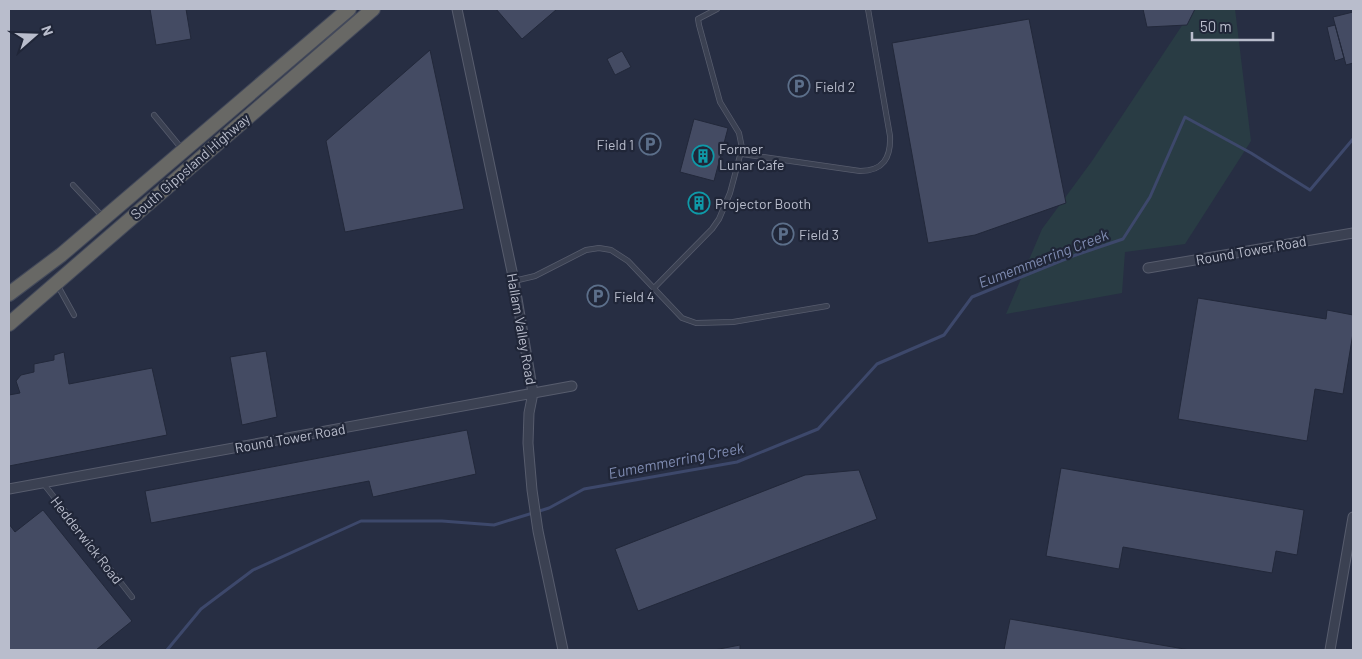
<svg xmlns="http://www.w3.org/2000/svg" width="1362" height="659" font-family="Barlow,sans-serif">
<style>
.green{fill:#293c44}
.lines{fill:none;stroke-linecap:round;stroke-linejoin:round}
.stream{stroke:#3d486b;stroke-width:3}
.building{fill:#444b63;stroke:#22283a}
.service-casing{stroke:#575c6d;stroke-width:6}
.minor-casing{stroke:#575c6d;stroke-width:11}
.trunk-casing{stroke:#43495a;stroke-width:16}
.service{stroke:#3b4152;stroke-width:4.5}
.minor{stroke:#3b4152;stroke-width:9}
.trunk{stroke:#686865;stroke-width:14}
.labels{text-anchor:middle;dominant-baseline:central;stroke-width:4.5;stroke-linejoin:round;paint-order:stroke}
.poi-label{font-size:14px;fill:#b9bdcc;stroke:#202638;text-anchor:start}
.street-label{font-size:14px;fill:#b9bdcc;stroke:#202638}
.water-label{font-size:15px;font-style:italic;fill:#808db3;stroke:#202638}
</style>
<rect width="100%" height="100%" fill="#272e43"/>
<path class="green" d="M1193 9H1235L1251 141 1185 244 1125 252 1122 293 1006 314 1042 229 1092 161Z"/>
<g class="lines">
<path class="stream" d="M167 650 201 609 253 570 361 521H442L494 525 549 508 584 489 737 462 818 429 877 364 944 335 972 297 1073 256 1123 239 1150 197 1185 117 1251 153 1310 190 1353 139"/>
</g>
<path class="building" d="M150 9H186L191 39 156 45Z
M496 9H557L522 39Z
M1143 9H1195L1187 25 1147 27Z
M1353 12V63L1346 65 1333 17Z
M1029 19 1066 203 975 235 928 243 892 43Z
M1335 25 1344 58 1335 61 1327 27Z
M430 50 464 209 345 232 326 141Z
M622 51 631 67 615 75 607 59Z
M694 119 728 128 714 181 680 172Z
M693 193 711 200 706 213 687 206Z
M1198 298 1326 319 1327 310 1353 315V333L1343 394 1315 389 1307 441 1178 419Z
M266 351 277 417 242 425 230 357Z
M64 352 69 384 152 368 167 435 9 466V395L20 393 16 381 21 375 34 372V364L54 360V355Z
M467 430 476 474 373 497 369 481 151 523 145 491Z
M1061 468 1304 510 1297 555 1276 551 1272 573 1123 547 1119 569 1046 556Z
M859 470 877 519 638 611 615 549 805 475Z
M43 510 132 621 96 650H9V524L15 532Z
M1010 619 1190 650H1004Z
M740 645V650H714Z"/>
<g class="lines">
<g class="service-casing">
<path id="service" d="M154 115 182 149
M742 154 860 171C883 171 891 158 890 136L868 9
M73 185 103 217
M514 281 535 276 586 250 599 248 611 250 628 261 682 318 696 323 733 322 827 306
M58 286 74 315
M654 288 712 229 719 219 730 193 742 148 739 133 720 102 699 25 698 19 717 9
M43 483 132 597"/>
</g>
<g class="minor-casing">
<path id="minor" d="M457 9 514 281 533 393 529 413 528 443 532 490 538 531 563 650
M1148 268 1353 233
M9 489 572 386
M1330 650 1353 517"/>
</g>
<g class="trunk-casing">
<path id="trunk" d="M9 294 61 255 349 9
M9 324 373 9"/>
</g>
<use href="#service" class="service"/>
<use href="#minor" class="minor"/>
<use href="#trunk" class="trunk"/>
</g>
<defs>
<g id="parking-ring" transform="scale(1.125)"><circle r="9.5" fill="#202638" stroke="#5c6f8a" stroke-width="1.5"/><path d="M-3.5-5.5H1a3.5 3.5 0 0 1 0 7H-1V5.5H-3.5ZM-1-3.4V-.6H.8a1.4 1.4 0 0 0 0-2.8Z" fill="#5c6f8a"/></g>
<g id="building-ring" transform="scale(1.125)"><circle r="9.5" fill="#202638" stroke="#0f9aa8" stroke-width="1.5"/><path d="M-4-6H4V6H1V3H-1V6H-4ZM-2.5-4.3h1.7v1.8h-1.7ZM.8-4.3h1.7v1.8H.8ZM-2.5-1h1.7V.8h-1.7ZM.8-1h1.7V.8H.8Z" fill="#0f9aa8"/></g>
</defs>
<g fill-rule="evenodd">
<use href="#parking-ring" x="799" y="86"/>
<use href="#parking-ring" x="650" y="144"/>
<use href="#building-ring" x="703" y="156"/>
<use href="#building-ring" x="699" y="203"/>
<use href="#parking-ring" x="783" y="234"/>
<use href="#parking-ring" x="598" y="296"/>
</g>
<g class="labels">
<g class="poi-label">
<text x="815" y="86">Field 2</text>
<text x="634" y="144" text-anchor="end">Field 1</text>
<text x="719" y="148">Former<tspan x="719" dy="16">Lunar Cafe</tspan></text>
<text x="715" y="203">Projector Booth</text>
<text x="799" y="234">Field 3</text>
<text x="614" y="296">Field 4</text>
</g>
<g class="street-label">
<text transform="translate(190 166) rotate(-41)">South Gippsland Highway</text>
<text transform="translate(1251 250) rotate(-10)">Round Tower Road</text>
<text transform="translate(522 329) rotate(80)">Hallam Valley Road</text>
<text transform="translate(290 438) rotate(-10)">Round Tower Road</text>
<text transform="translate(87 540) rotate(52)">Hedderwick Road</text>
</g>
<g class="water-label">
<text transform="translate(1043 258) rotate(-21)">Eumemmerring Creek</text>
<text transform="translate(676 460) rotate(-11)">Eumemmerring Creek</text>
</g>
</g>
<rect width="1362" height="659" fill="none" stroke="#b9bdcc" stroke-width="20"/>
<g transform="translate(35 35) rotate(70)" stroke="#202638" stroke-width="4" paint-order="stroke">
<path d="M0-4L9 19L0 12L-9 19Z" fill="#b9bdcc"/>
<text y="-8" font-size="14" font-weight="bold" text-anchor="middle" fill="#b9bdcc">N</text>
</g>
<path d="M1192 32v8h81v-8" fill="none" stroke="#b9bdcc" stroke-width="2.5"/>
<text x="1200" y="32" font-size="15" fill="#b9bdcc" stroke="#202638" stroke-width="4" paint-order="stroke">50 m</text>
</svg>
